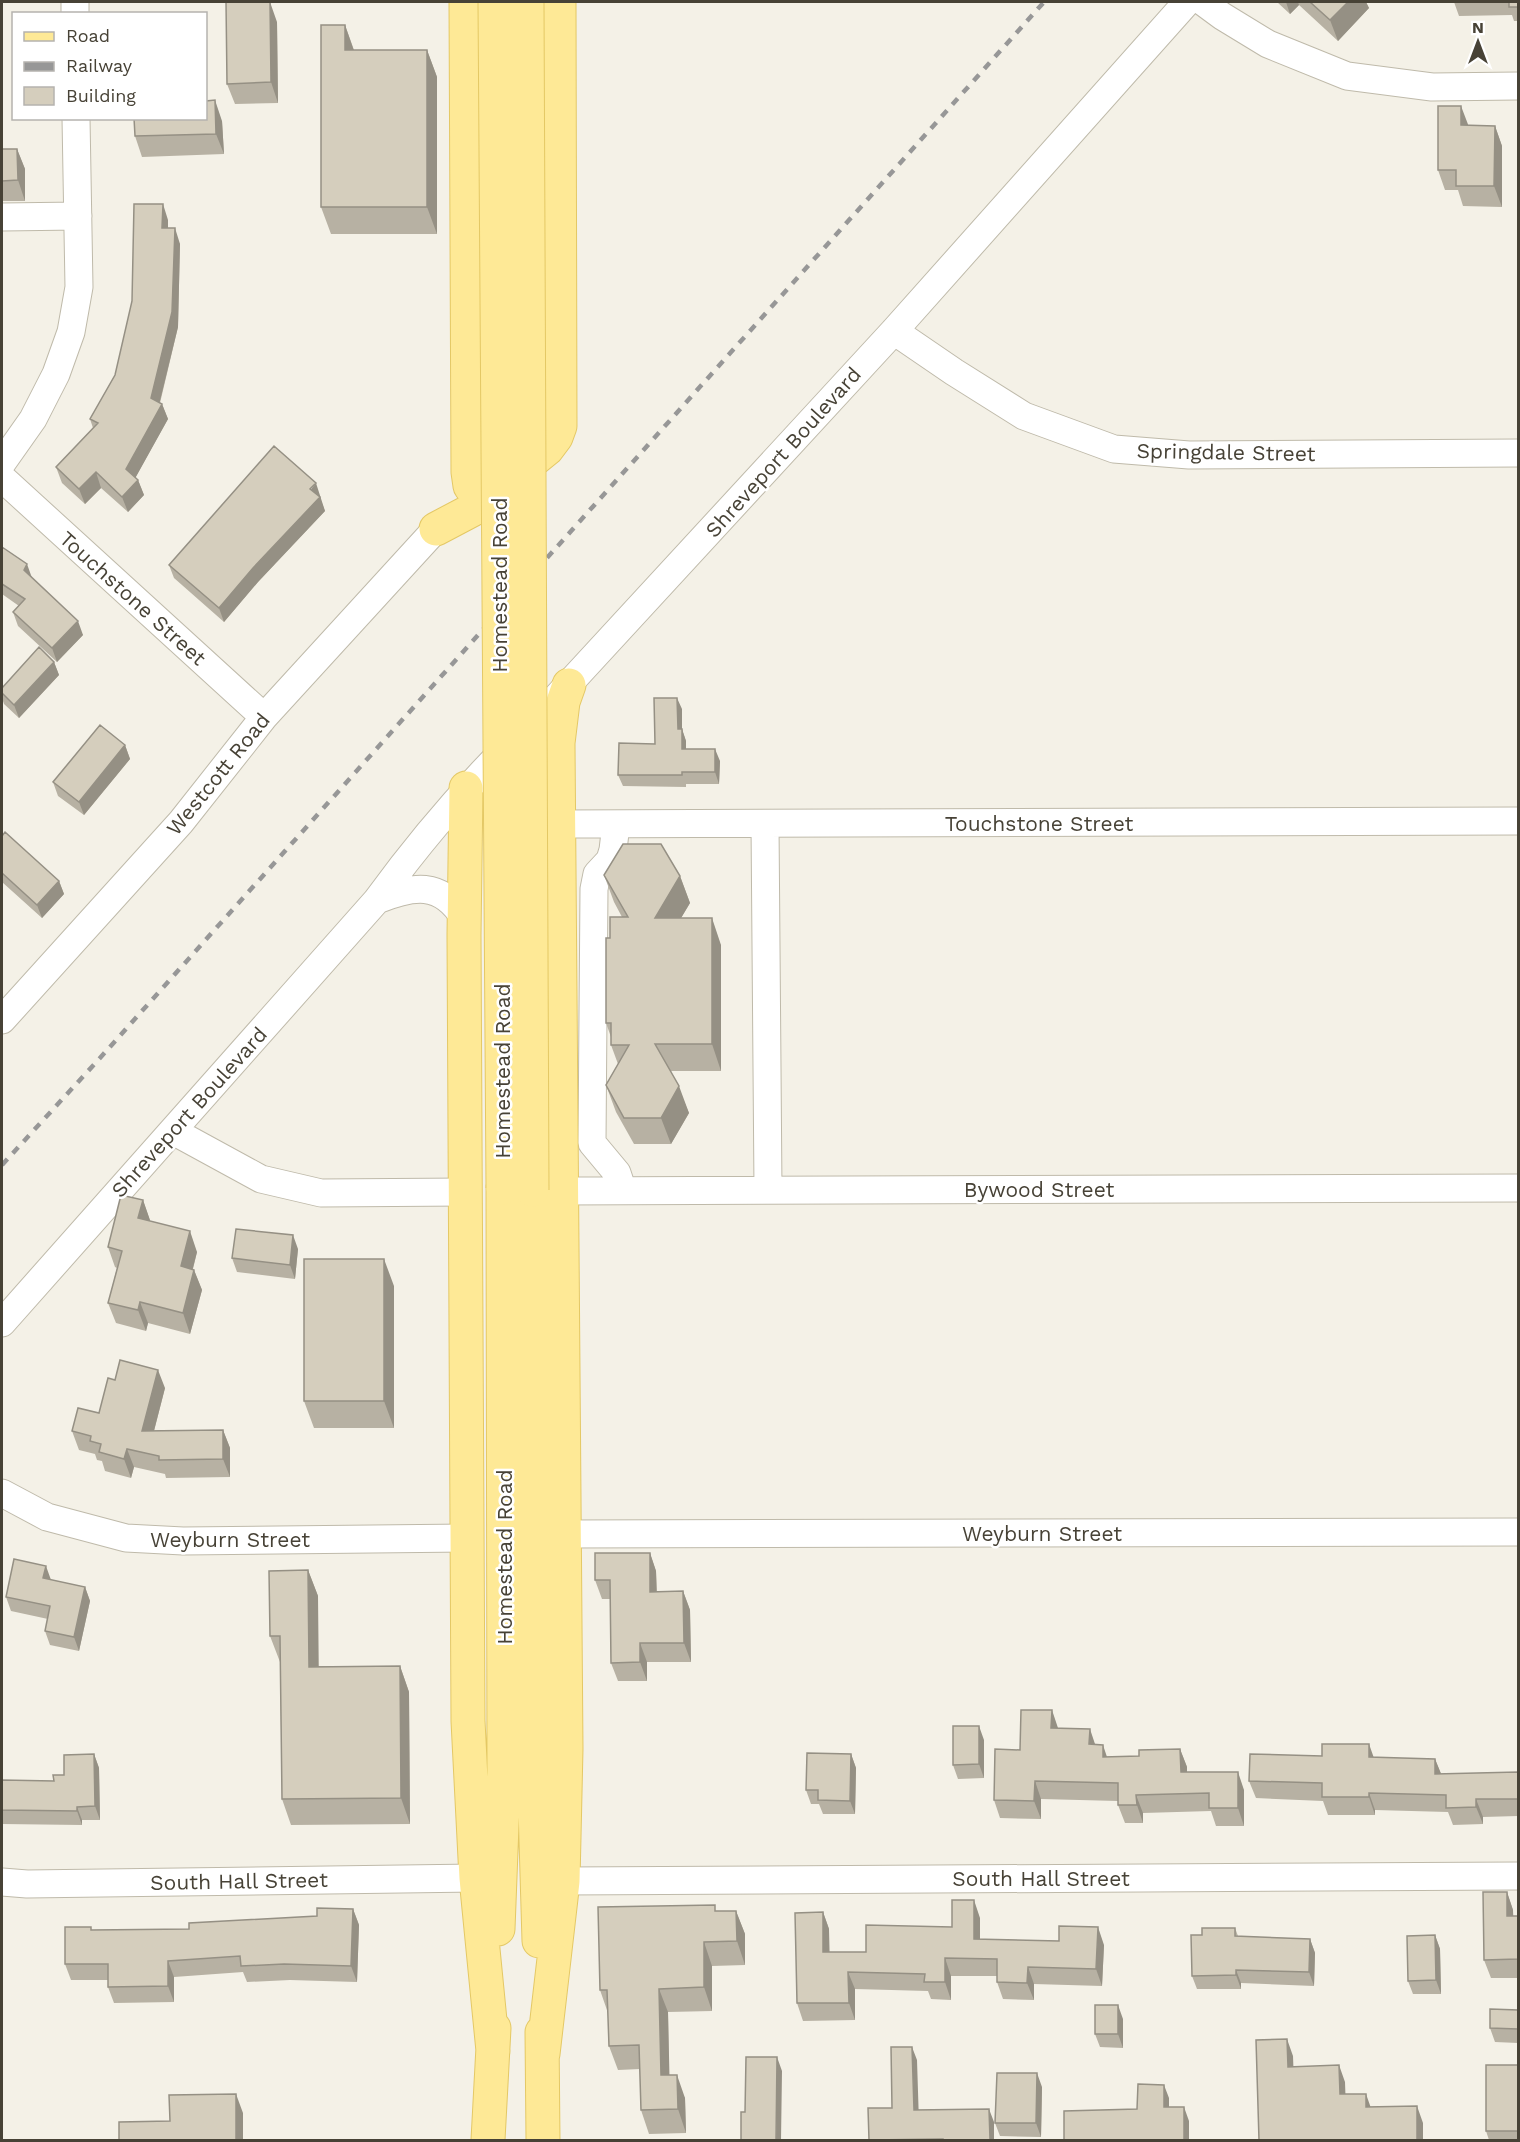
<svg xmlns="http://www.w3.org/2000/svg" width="1520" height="2142" font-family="'Work Sans',sans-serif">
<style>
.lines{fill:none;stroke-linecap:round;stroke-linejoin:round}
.minor-casing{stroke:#bfbaaa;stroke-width:29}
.major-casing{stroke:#e4c865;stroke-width:35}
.minor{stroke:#fff;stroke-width:27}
.major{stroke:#fee996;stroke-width:33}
.rail{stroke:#979797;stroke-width:4.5;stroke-dasharray:8 8;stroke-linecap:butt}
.major-bridge-casing{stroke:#e4c865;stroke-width:35;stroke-linecap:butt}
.major-bridge{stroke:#fee996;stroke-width:33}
.wall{fill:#b7b1a3}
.shaded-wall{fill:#959084}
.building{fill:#d5cebd;stroke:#959084;stroke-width:1.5}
.labels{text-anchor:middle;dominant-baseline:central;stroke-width:5;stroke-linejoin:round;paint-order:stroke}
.street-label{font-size:21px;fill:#474236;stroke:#fff}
</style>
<rect width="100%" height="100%" fill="#f4f1e7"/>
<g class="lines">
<g class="minor-casing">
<path id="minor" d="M75 2V14
M1203 2 1222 16 1268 44 1347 76 1432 87 1518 86
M2 217 78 216
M894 331 954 372 1024 416 1114 449 1189 455 1518 453
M2 463 33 419 56 374 71 332 79 287 76 118
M2 478 264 717
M555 699 894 331 1187 2
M560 824 1518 821
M616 824 613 850 610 860 597 874 594 889 592 1143 617 1173 623 1191
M765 824 768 1189
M377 900C412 886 441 880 464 918
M2 1020 181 822 264 717 436 529
M173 1131 261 1179 321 1193 466 1192
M560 1191 1518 1188
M2 1323 377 900C417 845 461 793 509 745
M2 1493 47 1517 126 1538 183 1541 467 1538
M565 1534 1518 1532
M563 1881 1518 1876
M2 1882 27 1884 476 1878"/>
</g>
<g class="major-casing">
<path id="major" d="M466 2 468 472 470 486 477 495 488 498
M436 529 472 510 547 449 556 437 560 426 559 2
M466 788 464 935 468 1721 476 1878 493 2051
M532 1190 534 1773 539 1941
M498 1929 504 1773 503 1188
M542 2032 543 2140
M543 2054 563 1881 566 1749 558 743 563 702 569 685
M488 2140 494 2028"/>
</g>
<use href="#minor" class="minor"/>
<use href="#major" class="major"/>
<path class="rail" d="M2 1165 100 1058 1044 2"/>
<g class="major-bridge-casing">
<path id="major-bridge" d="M495 2 503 1188
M527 2 532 1190"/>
</g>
<use href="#major-bridge" class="major-bridge"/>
</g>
<path class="wall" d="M1277 2H1366L1369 8 1338 41 1299 5 1290 14Z
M1454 2H1518V21H1514L1512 15 1459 16Z
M277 22 278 103 235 104 227 84Z
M345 25 354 50H427L437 77V234H331L321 207Z
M222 121 224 154 142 157 135 136Z
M1495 126 1502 146V207L1463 206 1458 190H1445L1438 170Z
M2 149H17L25 169V201H2Z
M168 220V228L180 244 178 327 160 403 162 404 168 419 135 478 138 480 144 495 128 512 101 488 85 504 62 483 56 467 93 428 90 419 115 375Z
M321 497 320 498 325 511 258 582 224 622 174 578 169 565Z
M2 547 32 578 83 635 57 662 18 626 13 612 19 606 2 594Z
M54 662 59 675 19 718 4 704 2 698V688Z
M682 709V729L686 741V749L720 761 719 784H686V787L623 786 618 775 655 744Z
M125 745 130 759 84 815 58 796 53 782Z
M2 836 59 881 64 894 42 918 2 882Z
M604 875 680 876 690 903 681 918 721 945V1071H671L689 1113 671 1144H634L616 1112 606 1085 618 1064 611 1045V1037L606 1023 610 938 622 917 614 902Z
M143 1200 150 1221 197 1252 193 1269 194 1270 202 1290 190 1334 148 1323 146 1331 116 1323 108 1303 117 1268 115 1267 108 1247Z
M298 1249 295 1279 237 1272 232 1258Z
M394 1286V1428H314L304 1401Z
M115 1380 165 1388 154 1431 223 1430 230 1448V1477L166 1478 165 1474 134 1467 131 1478 105 1471 102 1461 97 1460 95 1454 79 1450 72 1431 99 1413Z
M650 1553 656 1571 657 1592 683 1591 690 1610 691 1662H647V1681H618L611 1663 610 1599H602L595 1580Z
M308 1570 318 1596V1666H400L409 1692 410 1824 291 1825 282 1799 280 1662 270 1636Z
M51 1580 85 1587 90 1601 79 1651 50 1645 45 1631 48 1619 11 1611 6 1597Z
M1058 1728 1095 1745 1107 1757 1139 1756 1180 1749 1187 1767V1772L1244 1790V1826H1216L1211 1811 1143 1813V1823H1125L1118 1805V1801L1041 1799V1819L1000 1818 994 1800Z
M984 1740V1778L958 1779 953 1765Z
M94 1754 99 1768 100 1820H82V1825L2 1824V1780L54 1781 64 1775Z
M851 1754 856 1768 855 1814H823L819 1804H811L806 1790Z
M1374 1758 1435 1759 1441 1774 1518 1772V1816L1483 1817V1824L1453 1825 1448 1812 1375 1810V1815H1328L1323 1801 1256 1798 1249 1781Z
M1507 1892 1513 1910V1916H1518V1978H1491L1484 1960Z
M353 1909 359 1925 357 1982 290 1980 247 1982 243 1972 174 1977V2002L114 2003 108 1987V1980H71L65 1964 92 1930 189 1929 317 1916Z
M717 1911H736L745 1934V1965L712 1966V2011L668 2012 669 2075 685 2098 686 2133 649 2134 641 2110 640 2069 618 2070 609 2046 608 2013 600 1990Z
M823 1912 829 1929V1952H866L952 1927 980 1918V1939L1104 1945 1102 1986 1034 1984V2000L1003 1999 997 1982V1976H951V2000L931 1999 928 1991 855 1989V2020L803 2021 797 2003Z
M1235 1928 1238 1936 1310 1939 1315 1953 1314 1986 1241 1983V1989H1197L1192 1976 1202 1935Z
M1435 1935 1440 1949 1441 1994H1413L1408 1981Z
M1518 2010V2043L1495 2042 1490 2028Z
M1123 2019V2048L1100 2047 1095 2034Z
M1518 2065V2140H1489L1486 2131Z
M1042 2087 1041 2137 1000 2136 995 2123Z"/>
<path class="shaded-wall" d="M270 2 277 22 278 103 271 82Z
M1286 2H1298L1299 5 1290 14Z
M1348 2H1366L1369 8 1338 41 1330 20Z
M345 25 354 51 345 50Z
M427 50 437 77V234L427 207Z
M215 100 222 121 224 154 216 134Z
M1461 106 1469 127 1461 125Z
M1495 126 1502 146V207L1494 186Z
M17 149 25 169V201L18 180Z
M163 204 168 220V244L162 228Z
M175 228 180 244 178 327 157 413 151 398Z
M162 404 168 419 132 484 126 469Z
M96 472 101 488 85 504 79 489Z
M138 480 144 495 128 512 122 497Z
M316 483 325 511 258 582 224 622 219 608Z
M27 564 32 578 24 570Z
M78 621 83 635 57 662 52 648Z
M54 662 59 675 19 718 14 705Z
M677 698 682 709V729L686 741V761L682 749 678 729Z
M125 745 130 759 84 815 79 802Z
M715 749 720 761 719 784 715 772Z
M680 876 690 903 665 945 655 918Z
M59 881 64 894 42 918 37 905Z
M712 918 721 945V1071L712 1044Z
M679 1086 689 1113 671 1144 661 1118Z
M143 1200 150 1220 146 1238 138 1218Z
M190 1231 197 1252 188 1287 181 1266Z
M293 1235 298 1249 295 1279 290 1265Z
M384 1259 394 1286V1428L384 1401Z
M194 1270 202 1290 190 1334 183 1313Z
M140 1302 148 1323 146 1331 138 1310Z
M158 1370 165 1388 149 1450 142 1431Z
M223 1430 230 1448V1477L223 1459Z
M127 1449 134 1467 131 1478 124 1459Z
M650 1553 656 1571 657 1610 650 1592Z
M46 1566 51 1580 43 1578Z
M308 1570 318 1596 319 1692 309 1667Z
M85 1587 90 1601 79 1651 74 1637Z
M683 1591 690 1610 691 1662 684 1643Z
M640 1643 647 1662V1681L640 1662Z
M400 1666 409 1692 410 1824 401 1798Z
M1052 1710 1058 1728H1051Z
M979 1726 984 1740V1778L979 1764Z
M1090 1729 1096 1747 1089 1744Z
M1369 1744 1375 1761 1369 1757Z
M1103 1745 1109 1763 1103 1757Z
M1180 1749 1187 1767V1790L1181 1772Z
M94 1754 99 1768 100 1820 95 1806Z
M851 1754 856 1768 855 1814 850 1801Z
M1435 1759 1442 1776 1435 1774Z
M1238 1772 1244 1790V1826L1238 1808Z
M1035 1781 1041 1799V1819L1034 1801Z
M1369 1793 1375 1810V1815L1369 1797Z
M1136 1795 1143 1813V1823L1137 1805Z
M1476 1799 1483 1817V1824L1476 1807Z
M77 1807 82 1820V1825L77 1811Z
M1507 1892 1513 1910 1514 1934 1507 1916Z
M974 1900 980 1918V1957L974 1939Z
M353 1909 359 1925 357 1982 351 1966Z
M736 1911 745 1934V1965L737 1941Z
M823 1912 829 1929 830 1970 823 1952Z
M1098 1927 1104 1945 1102 1986 1096 1969Z
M1435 1935 1440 1949 1441 1994 1436 1980Z
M1310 1939 1315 1953 1314 1986 1309 1972Z
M704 1942 712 1966V2011L704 1987Z
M945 1958 951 1976V2000L945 1982Z
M168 1961 174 1977V2002L168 1986Z
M1028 1967 1034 1984V2000L1027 1983Z
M1236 1970 1241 1983V1989L1236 1975Z
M848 1972 855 1989V2020L849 2003Z
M659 1989 668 2012 670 2099 661 2075Z
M1118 2005 1123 2019V2048L1118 2034Z
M1287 2039 1293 2056 1294 2084 1288 2067Z
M912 2047 917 2060 919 2123 914 2110Z
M777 2057 782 2071 781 2140H776Z
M1339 2065 1345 2082 1346 2111 1340 2094Z
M1037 2073 1042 2087 1041 2137 1036 2123Z
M677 2075 685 2098 686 2133 678 2109Z
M1164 2085 1169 2098V2120L1164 2107Z
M236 2094 243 2113V2140H236Z
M1366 2094 1372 2111 1366 2107Z
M1417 2106 1423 2123V2140H1417Z
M1184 2107 1189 2121V2140H1184Z
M989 2109 994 2122V2140H990Z"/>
<path class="building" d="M226 2H270L271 82 227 84Z
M1310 2H1348L1330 20Z
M1509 2H1518V7H1509Z
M321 25H345V50H427V207H321Z
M215 100 216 134 135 136 134 118H206V101Z
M1438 106H1461V125L1495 126 1494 186H1456V170H1438Z
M2 149H17L18 180 2 181Z
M134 204H163L162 228H175L172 312 151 398 162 404 126 469 138 480 122 497 96 472 79 489 56 467 98 423 90 419 115 375 132 301Z
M274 446 316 483 310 489 320 497 253 568 219 608 169 565Z
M2 547 27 564 24 570 78 621 52 648 13 612 25 599 2 584Z
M39 647 54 662 14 705 2 693V688Z
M654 698H677L678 729H682V749H715V772H682V775H618L619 743 655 744Z
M100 725 125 745 79 802 53 782Z
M5 832 59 881 37 905 2 873V836Z
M623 844H661L680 876 655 918H712V1044H655L679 1086 661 1118H624L606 1085 629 1045H611V1023H606V938H610V917H628L604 875Z
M121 1195 143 1200 138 1218 190 1231 181 1266 194 1270 183 1313 140 1302 138 1310 108 1303 122 1251 108 1247Z
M236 1229 293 1235 290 1265 232 1258Z
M304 1259H384V1401H304Z
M120 1360 158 1370 142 1431 223 1430V1459L159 1460V1456L127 1449 124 1459 99 1452 101 1444 90 1441 91 1436 72 1431 78 1408 99 1413 108 1378 115 1380Z
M595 1553H650V1592L683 1591 684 1643H640V1662L611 1663 610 1580H595Z
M14 1559 46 1566 43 1578 85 1587 74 1637 45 1631 50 1606 6 1597Z
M308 1570 309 1667 400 1666 401 1798 282 1799 280 1636H270L269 1571Z
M1021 1710H1052L1051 1728 1090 1729 1089 1744 1103 1745V1757L1139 1756V1750L1180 1749 1181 1772H1238V1808H1209V1793L1136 1795 1137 1805H1118V1783L1035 1781 1034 1801 994 1800 995 1749 1020 1750Z
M953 1726H979V1764L953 1765Z
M1322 1744H1369V1757L1435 1759V1774L1518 1772V1799H1476V1807L1446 1808V1795L1369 1793V1797H1322V1783L1249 1781 1250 1754 1322 1756Z
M807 1753 851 1754 850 1801 818 1800V1790H806Z
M94 1754 95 1806 77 1807V1811L2 1810V1780L54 1781 53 1775H64V1755Z
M1483 1892H1507V1916H1518V1959L1484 1960Z
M952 1900H974V1939L1059 1941V1926L1098 1927 1096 1969 1028 1967 1027 1983 997 1982V1959L945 1958V1982H924L925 1974 848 1972 849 2003H797L795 1913 823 1912V1952H866V1925L952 1927Z
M715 1905V1911H736L737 1941 704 1942V1987L659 1989 661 2075H677L678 2109 641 2110 639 2045 609 2046 607 1990H600L598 1907Z
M317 1908 353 1909 351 1966 284 1964 241 1966 240 1956 168 1961V1986L108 1987V1964H65V1927H91V1930L189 1929V1923L317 1916Z
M1202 1928H1235V1936L1310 1939 1309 1972 1236 1970V1975L1192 1976 1191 1935H1202Z
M1435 1935 1436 1980 1408 1981 1407 1936Z
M1095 2005H1118V2034H1095Z
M1490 2009 1518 2010V2029L1490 2028Z
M1287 2039 1288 2067 1339 2065 1340 2094H1366V2107L1417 2106V2140H1259L1256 2040Z
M891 2047H912L914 2110 989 2109 990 2140H943V2139L869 2140 868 2108H892Z
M746 2057H777L776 2140H741V2112H745Z
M1486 2065H1518V2131H1486Z
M997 2073H1037L1036 2123H995Z
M1138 2084 1164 2085V2107H1184V2140H1064V2111L1137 2109Z
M236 2094V2140H119V2122L170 2121 169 2095Z"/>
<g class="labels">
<g class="street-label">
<text transform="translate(783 452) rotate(-48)">Shreveport Boulevard</text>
<text transform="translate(1226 452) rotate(1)">Springdale Street</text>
<text transform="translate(499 585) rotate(-90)">Homestead Road</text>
<text transform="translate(133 598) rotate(42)">Touchstone Street</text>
<text transform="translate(218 774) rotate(-51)">Westcott Road</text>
<text x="1039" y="823">Touchstone Street</text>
<text transform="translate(502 1071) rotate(-90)">Homestead Road</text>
<text transform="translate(189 1112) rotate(-48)">Shreveport Boulevard</text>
<text x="1039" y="1189">Bywood Street</text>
<text x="1042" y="1533">Weyburn Street</text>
<text x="230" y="1539">Weyburn Street</text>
<text transform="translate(504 1557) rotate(-90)">Homestead Road</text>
<text x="1041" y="1878">South Hall Street</text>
<text transform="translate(239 1881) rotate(-1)">South Hall Street</text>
</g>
</g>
<rect width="1520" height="2142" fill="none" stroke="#474236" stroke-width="6"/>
<rect x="12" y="12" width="195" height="108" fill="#ffffff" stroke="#b5b3af" stroke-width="1.5"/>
<rect x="24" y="32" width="30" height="9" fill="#fee996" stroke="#b5b3af" stroke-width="1.5"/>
<text x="66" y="42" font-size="18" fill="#474236">Road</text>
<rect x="24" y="62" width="30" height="9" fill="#979797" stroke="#b5b3af" stroke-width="1.5"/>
<text x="66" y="72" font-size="18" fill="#474236">Railway</text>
<rect x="24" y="87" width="30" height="18" fill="#d5cebd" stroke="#b5b3af" stroke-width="1.5"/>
<text x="66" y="102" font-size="18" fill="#474236">Building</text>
<g transform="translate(1478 42)" stroke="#ffffff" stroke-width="4.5" paint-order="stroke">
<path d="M0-4.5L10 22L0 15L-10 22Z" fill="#474236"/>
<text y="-9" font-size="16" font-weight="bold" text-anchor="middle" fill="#474236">N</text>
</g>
</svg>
